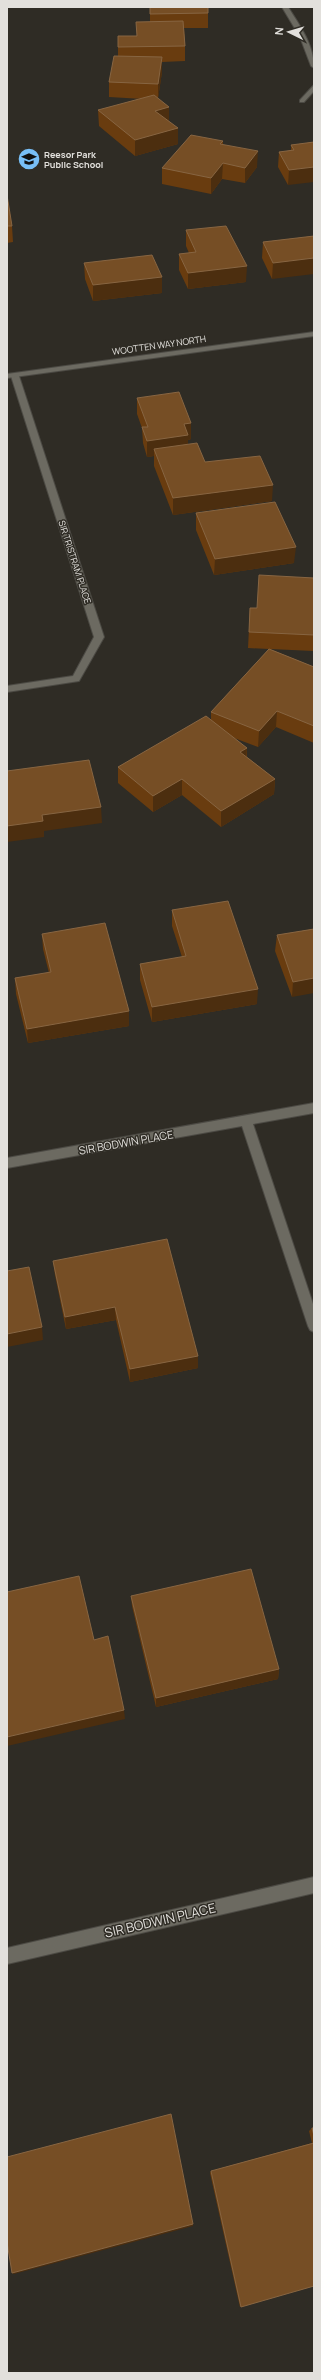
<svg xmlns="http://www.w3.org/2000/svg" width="321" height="2380" font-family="Manrope,sans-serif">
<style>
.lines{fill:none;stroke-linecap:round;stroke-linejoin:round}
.street-casing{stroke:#4c4a44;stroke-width:2}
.secondary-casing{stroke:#4c4a44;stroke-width:2}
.street{fill:#6c6a61;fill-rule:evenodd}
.secondary{fill:#6c6a61;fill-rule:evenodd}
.wall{fill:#693c0f}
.shaded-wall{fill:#4c2e0f}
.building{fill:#764e25;stroke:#876542}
.labels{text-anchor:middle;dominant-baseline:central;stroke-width:3;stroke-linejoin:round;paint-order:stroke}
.far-poi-label{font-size:9px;font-weight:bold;fill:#e2e0dc;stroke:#2f2c25;text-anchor:start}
.far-street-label{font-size:9px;fill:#e2e0dc;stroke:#2f2c25}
.street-label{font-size:11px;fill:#e2e0dc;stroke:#2f2c25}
.near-street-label{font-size:13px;fill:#e2e0dc;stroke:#2f2c25}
</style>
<rect width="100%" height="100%" fill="#2f2c25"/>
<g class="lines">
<g class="street-casing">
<path id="street" d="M282 7H288C300 26 314 45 314 68L311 66 300 37Z
M314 85V91L304 102H300V100Z
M12 374 19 376 104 637 79 681 7 692V686L73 676 94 637 11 376Z
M314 1103V1113L253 1124 314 1307V1332L310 1330 308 1326 242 1126 7 1168V1158Z
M314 1877V1893L7 1964V1948Z"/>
</g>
<g class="secondary-casing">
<path id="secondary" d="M314 332V336L7 378V374Z"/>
</g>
<use href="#street" class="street"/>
<use href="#secondary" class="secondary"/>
</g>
<path class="wall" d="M150 7 208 13V28H184L185 46V61L162 62V72L158 98 169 122 178 128V144L135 156 99 126 98 110 143 99 109 97V82L118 56V36H136L150 22Z
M223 141V145L257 167 245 183 222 179 211 194 162 184V168Z
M314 142 288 185 278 167 279 152 291 151V145Z
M7 195 12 226 13 242 7 243Z
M186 230 246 282 188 289 179 270V254L189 253 186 246Z
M314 236 272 279 262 258 263 242Z
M84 263 162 293 93 301 85 279Z
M137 398 191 423V439L188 440V445L205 462 272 501 173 515 154 466V456L147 457 143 443 142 428 137 414Z
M196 513 294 563 214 575 196 530Z
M314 578V651L270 649 314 667V743L276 727 258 747 234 738 247 748V757L275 779 274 794 221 827 182 795 153 812 118 783V767L211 720V712L269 649 248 648 250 608H257Z
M172 910 257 1004 152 1022 140 980V964L182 957 172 926Z
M314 929 292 997 275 951 277 935Z
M42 934 129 1011V1026L28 1043 16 994 15 978 49 973 43 949Z
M53 1261 198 1368 130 1382 116 1320 66 1329 55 1275Z
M131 1596 279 1669 278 1679 156 1707 132 1606Z
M312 2128H314V2286L240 2307 210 2173 211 2171 312 2143 309 2131Z"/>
<path class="shaded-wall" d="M162 57V72L158 99V84Z
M169 107V122L155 111Z
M178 128V144L135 156V140Z
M258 151 257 167 245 183V168Z
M223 163 222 179 211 194V178Z
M314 167V182L288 185 289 170Z
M314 258V274L272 279 273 263Z
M247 266 246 282 188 289V273Z
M162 277V293L93 301V285Z
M191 423V439L188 440V451L154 449V456L147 457V441L184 424Z
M273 485 272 501 173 515V498Z
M296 547 294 563 214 575 215 559Z
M277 711 276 727 258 747 259 731Z
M247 748 246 764 240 752Z
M182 779V795L153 812V796Z
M275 779 274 794 221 827V811Z
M101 807 102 823 44 831V837L7 842V826L42 815Z
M314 978V993L292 997 293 982Z
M258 989 257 1004 152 1022V1007Z
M129 1011V1026L28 1043 27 1029Z
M115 1307 116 1320 66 1329 65 1317Z
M42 1327 43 1340 7 1347V1334Z
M198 1356V1368L130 1382V1369Z
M279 1669 278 1679 156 1707V1698Z
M124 1710 125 1719 7 1746V1737Z
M193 2224V2226L14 2274 12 2273Z"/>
<path class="building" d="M150 7H208V13L150 14Z
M183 21 185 46 118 47V36H137L136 22Z
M114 56 162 57 158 84 109 82Z
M154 95 169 107 155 111 178 128 135 140 98 110Z
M191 135 223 141 220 144 258 151 245 168 223 163 211 178 162 168Z
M314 142V167L289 170 279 152 294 150 291 145Z
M7 195 12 226H7Z
M226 226 247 266 188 273 179 254 196 252 186 230Z
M314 236V258L273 263 263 242Z
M152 255 162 277 93 285 84 263Z
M179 392 191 423 184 424 188 435 147 441 142 427H148L137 398Z
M197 443 205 462 260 456 273 485 173 498 154 449Z
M275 502 296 547 215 559 196 513Z
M259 575 314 578V635L249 632 250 608H257Z
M269 649 314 667V726L277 711 259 731 211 712Z
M206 716 247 748 240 752 275 779 221 811 182 779 153 796 118 767Z
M89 760 101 807 42 815 43 821 7 826V771Z
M228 901 258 989 152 1007 140 964 186 956 172 910Z
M105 923 129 1011 27 1029 15 978 51 972 42 934Z
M314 929V978L293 982 277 935Z
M167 1239 198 1356 130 1369 115 1307 65 1317 53 1261Z
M29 1267 42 1327 7 1334V1271Z
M251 1569 279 1669 156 1698 131 1596Z
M79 1576 94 1640 108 1636 124 1710 7 1737V1592Z
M171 2114 193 2224 12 2273 7 2242V2157Z
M312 2128H314V2136Z
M314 2143V2286L241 2307 211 2171Z"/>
<defs>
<g id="school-disc" transform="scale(1.15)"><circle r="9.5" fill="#78bff7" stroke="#2f2c25"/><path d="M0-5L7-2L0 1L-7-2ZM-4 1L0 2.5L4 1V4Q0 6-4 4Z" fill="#111"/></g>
</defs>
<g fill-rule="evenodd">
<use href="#school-disc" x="29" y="159"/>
</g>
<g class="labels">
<g class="far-poi-label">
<text x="44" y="154">Reesor Park<tspan x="44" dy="10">Public School</tspan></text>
</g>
<g class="far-street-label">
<text transform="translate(159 345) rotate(-8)">WOOTTEN WAY NORTH</text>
<text transform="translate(75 562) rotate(72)">SIR TRISTRAM PLACE</text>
</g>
<g class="street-label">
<text transform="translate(126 1142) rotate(-10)">SIR BODWIN PLACE</text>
</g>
<g class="near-street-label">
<text transform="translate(160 1920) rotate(-13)">SIR BODWIN PLACE</text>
</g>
</g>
<rect width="321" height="2380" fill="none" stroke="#e2e0dc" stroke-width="16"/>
<g transform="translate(289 32) rotate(275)" stroke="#2f2c25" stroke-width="3" paint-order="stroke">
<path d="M0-3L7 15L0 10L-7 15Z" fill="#e2e0dc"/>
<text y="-6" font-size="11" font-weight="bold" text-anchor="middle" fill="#e2e0dc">N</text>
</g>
</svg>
